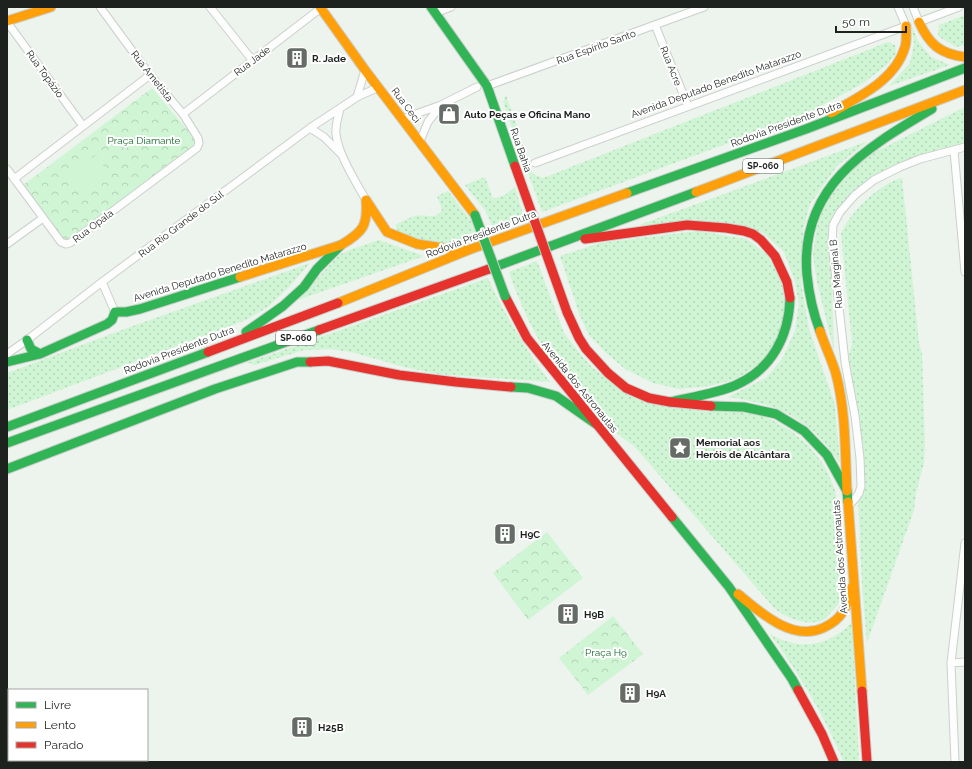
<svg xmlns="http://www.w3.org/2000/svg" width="972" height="769" font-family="Raleway,sans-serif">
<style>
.grass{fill:url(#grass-dots)}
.park{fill:url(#park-crowns)}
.pitch{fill:#d0f5d4}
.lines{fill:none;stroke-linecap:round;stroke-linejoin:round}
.street-casing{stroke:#cbd0cc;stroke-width:9}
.fast-casing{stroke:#cbd0cc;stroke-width:11}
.slow-casing{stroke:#cbd0cc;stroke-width:11}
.jam-casing{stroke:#cbd0cc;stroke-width:11}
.street{stroke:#fcfdfc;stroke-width:7}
.fast{stroke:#30b455;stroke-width:9}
.slow{stroke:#ff9f0a;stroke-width:9}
.jam{stroke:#e5322d;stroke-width:9}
.fast-bridge-casing{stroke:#cbd0cc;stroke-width:11;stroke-linecap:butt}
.jam-bridge-casing{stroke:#cbd0cc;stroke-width:11;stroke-linecap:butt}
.fast-bridge{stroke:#30b455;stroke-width:9}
.jam-bridge{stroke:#e5322d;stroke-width:9}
.labels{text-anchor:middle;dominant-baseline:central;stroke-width:4;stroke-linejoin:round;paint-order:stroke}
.shield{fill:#fff;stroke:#626462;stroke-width:1}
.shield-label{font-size:9px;font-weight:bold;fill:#1e221f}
.street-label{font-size:10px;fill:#1e221f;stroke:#fff}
.poi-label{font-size:10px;font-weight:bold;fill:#1e221f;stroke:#fff;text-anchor:start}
.park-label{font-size:10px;fill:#18692c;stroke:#fff}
</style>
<defs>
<pattern id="grass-dots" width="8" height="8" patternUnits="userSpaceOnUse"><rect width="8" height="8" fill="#d0f5d4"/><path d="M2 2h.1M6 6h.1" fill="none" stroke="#b2d2b6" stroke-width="1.8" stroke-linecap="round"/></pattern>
<pattern id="park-crowns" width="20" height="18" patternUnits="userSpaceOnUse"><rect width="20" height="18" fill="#d0f5d4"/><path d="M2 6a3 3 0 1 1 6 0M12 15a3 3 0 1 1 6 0" fill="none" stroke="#b2d2b6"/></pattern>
</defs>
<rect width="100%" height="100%" fill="#edf3ed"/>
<path class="grass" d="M965 15V45L956 47 938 36 939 25Z
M911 24 918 41 931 57 950 65 889 86 910 63 914 43Z
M888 42 895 45 896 53 888 64 862 84 802 116 542 212 503 102 506 95 533 174 543 178Z
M965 107V144L953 148 921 155 877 174 850 194 834 215 830 231 834 351 817 282 813 256 816 232 823 206 850 171 875 152Z
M868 141 837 166 810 204 803 230 801 283 809 329 835 405 840 463C808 418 782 405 728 397L766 378 782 359 795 331 799 304 795 282 784 252 763 233 732 223 639 225Z
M485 177 493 199 505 195 515 187 525 221 494 230 485 210 465 185Z
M902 178 919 343 922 354 925 444 924 463 916 493 914 510 867 643 862 584 857 476 853 425 843 380 852 343 841 234C849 213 880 183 902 178Z
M448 191 471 221 477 234C449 250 426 244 399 233L395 225C402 222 409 217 416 216 427 213 434 222 442 210L437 196Z
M697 231 747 239 767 255 781 273 786 294 784 322 777 345 761 363 736 379 709 386 679 389 653 383 625 369 605 352 589 335 580 316 560 256 600 243Z
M379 240 424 256 298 300 339 255 352 249Z
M537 261 564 333 582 356 592 367 614 384 667 406 711 412 741 411 762 416 772 420 791 431 808 445 821 461 827 471 835 490 846 577C846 590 843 600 834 609 831 612 827 618 823 620 808 627 787 618 775 609L635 447C574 402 533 344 509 272Z
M310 263 290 286 268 307 246 320 7 410V373L130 327Z
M488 278C505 315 525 349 550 382L438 374 404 367 355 353 332 349 304 350 255 365 247 363Z
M852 622 859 762H844C824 716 800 674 770 634 799 651 829 647 852 622Z"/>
<path class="park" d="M152 88 200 145 65 241 22 186Z
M547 532 583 578 528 620 493 573Z
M613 616 643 654 588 695 559 658Z"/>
<path class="pitch" d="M96 155 108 172 81 191 69 175Z"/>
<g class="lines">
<g class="street-casing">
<path id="street" d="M210 7 253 61
M913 7 919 22 959 7
M435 13 451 7
M7 22 83 126
M655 25 688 106
M487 86 704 7
M357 97 365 70
M340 109C338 117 335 126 336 134 338 154 356 182 366 200
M183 114 321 8
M402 119 441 105 477 87
M310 128 324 137 341 154
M420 141 428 122 441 105
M954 151 965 272
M535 163 906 26 898 7
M7 169 61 242 66 244 70 243 197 148 199 143 198 138 183 114 150 75 100 7
M14 179 150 75
M7 244 43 218
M102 282 115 312
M7 354 27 340 102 282 310 128 357 97 379 87
M848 506 855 499 859 493 861 486 860 458 855 416 845 362 832 243 833 225 840 212 855 195 874 180 900 167 920 159 965 147
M951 663 965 662
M955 762 951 663 965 543"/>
</g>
<g class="fast-casing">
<path id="fast" d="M431 7 487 86 515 166
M627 193 806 129 965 68
M489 269 696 192
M820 331C813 313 809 294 807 275 799 187 866 148 932 109
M246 332 283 306 304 287 317 269 341 245
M27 340 31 349 40 354
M7 362 40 354 107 324 112 320 115 312H126L140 309 240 277
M511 387 528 388 556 396 596 424
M670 402C692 397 715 394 736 385 772 369 789 336 790 298
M711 406 744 407 776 414 804 431 827 455 847 491 848 502
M7 427 208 352
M7 443 319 330
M7 469 215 389 297 362H310
M672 517 729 587 792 679 798 690"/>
</g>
<g class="slow-casing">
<path id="slow" d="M320 7 365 70 475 215
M7 21 51 7
M919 22C929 44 940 54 965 57
M831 113C858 97 895 81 905 47 907 41 906 33 906 26
M696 192 965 90
M366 200 387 232 417 244 456 250 463 249
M240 277 341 245C363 232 368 226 366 200
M338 303 471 249 627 193
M820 331C825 346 832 360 836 374 846 412 845 452 847 491
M848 502 862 691
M738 594C760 612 792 642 823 628 843 619 847 607 852 587"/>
</g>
<g class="jam-casing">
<path id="jam" d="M585 239 687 225 726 228 744 231 753 234 761 240 775 256 787 282 790 298
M505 296 527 338 672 517
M567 312 579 338 586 349 608 373 626 388 649 398 670 402 711 406
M319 330 489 269
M208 352 338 303
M310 362 328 361 399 375 456 382 511 387
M798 690 822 734 834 762
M862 691 867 762"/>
</g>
<use href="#street" class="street"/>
<use href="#fast" class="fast"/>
<use href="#slow" class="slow"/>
<use href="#jam" class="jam"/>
<g class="fast-bridge-casing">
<path id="fast-bridge" d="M475 215 505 296"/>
</g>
<g class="jam-bridge-casing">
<path id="jam-bridge" d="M515 166 567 312"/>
</g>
<use href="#fast-bridge" class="fast-bridge"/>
<use href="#jam-bridge" class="jam-bridge"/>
</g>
<defs>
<g id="building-square" transform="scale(1.15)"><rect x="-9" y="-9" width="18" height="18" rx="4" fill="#666b67" stroke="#fff"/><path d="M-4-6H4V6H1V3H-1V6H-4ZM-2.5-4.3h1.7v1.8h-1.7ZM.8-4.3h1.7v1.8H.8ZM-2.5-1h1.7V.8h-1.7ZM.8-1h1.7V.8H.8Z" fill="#fff"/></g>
<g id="shop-square" transform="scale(1.15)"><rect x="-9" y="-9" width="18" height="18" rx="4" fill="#666b67" stroke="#fff"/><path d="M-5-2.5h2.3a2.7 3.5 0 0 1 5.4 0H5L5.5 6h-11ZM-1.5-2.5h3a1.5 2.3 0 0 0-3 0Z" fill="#fff"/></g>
<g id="sight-square" transform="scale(1.15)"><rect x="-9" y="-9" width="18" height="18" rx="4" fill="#666b67" stroke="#fff"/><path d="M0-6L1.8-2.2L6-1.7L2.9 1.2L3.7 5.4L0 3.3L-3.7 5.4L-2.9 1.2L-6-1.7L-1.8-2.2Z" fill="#fff"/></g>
</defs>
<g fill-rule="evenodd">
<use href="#building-square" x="297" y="58"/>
<use href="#shop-square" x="449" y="114"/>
<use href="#sight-square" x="680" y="448"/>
<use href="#building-square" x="505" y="534"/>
<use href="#building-square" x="568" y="614"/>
<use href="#building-square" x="630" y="693"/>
<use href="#building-square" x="302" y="727"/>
</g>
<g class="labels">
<g class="shield">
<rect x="743" y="159" width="40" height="14" rx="3"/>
<rect x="276" y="331" width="40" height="14" rx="3"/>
</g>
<g class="shield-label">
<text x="763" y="166">SP-060</text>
<text x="296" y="338">SP-060</text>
</g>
<g class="street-label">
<text transform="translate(596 47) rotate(-20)">Rua Espírito Santo</text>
<text transform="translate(252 61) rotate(-37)">Rua Jade</text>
<text transform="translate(671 66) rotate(68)">Rua Acre</text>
<text transform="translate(45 74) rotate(54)">Rua Topázio</text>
<text transform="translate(152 76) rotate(52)">Rua Ametista</text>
<text transform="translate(716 84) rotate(-20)">Avenida Deputado Benedito Matarazzo</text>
<text transform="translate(406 105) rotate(53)">Rua Ceci</text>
<text transform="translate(786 124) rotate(-20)">Rodovia Presidente Dutra</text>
<text transform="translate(521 150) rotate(71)">Rua Bahia</text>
<text transform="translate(181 224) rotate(-37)">Rua Rio Grande do Sul</text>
<text transform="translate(93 226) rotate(-37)">Rua Opala</text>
<text transform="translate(481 234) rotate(-21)">Rodovia Presidente Dutra</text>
<text transform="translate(220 272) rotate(-17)">Avenida Deputado Benedito Matarazzo</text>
<text transform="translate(836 274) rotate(-95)">Rua Marginal B</text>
<text transform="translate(179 350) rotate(-21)">Rodovia Presidente Dutra</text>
<text transform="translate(580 387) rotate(51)">Avenida dos Astronautas</text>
<text transform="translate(840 557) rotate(-94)">Avenida dos Astronautas</text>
</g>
<g class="poi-label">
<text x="312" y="58">R. Jade</text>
<text x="464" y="114">Auto Peças e Oficina Mano</text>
<text x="696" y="442">Memorial aos<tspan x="696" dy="12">Heróis de Alcântara</tspan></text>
<text x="520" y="534">H9C</text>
<text x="584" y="614">H9B</text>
<text x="646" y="693">H9A</text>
<text x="318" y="727">H25B</text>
</g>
<g class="park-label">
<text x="144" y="140">Praça Diamante</text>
<text x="606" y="652">Praça H9</text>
</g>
</g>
<rect width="972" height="769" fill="none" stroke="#1e221f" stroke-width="16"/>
<rect x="8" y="689" width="140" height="72" fill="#ffffff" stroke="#a5a7a5"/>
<rect x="16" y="702" width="20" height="6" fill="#30b455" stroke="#a5a7a5"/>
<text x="44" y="709" font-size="12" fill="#1e221f">Livre</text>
<rect x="16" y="722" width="20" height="6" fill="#ff9f0a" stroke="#a5a7a5"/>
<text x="44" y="729" font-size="12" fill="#1e221f">Lento</text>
<rect x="16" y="742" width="20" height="6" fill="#e5322d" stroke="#a5a7a5"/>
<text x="44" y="749" font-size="12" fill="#1e221f">Parado</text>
<path d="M836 26v6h70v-6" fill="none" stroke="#1e221f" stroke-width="2"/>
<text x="842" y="26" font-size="12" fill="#1e221f" stroke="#ffffff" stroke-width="3" paint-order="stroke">50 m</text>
</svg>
